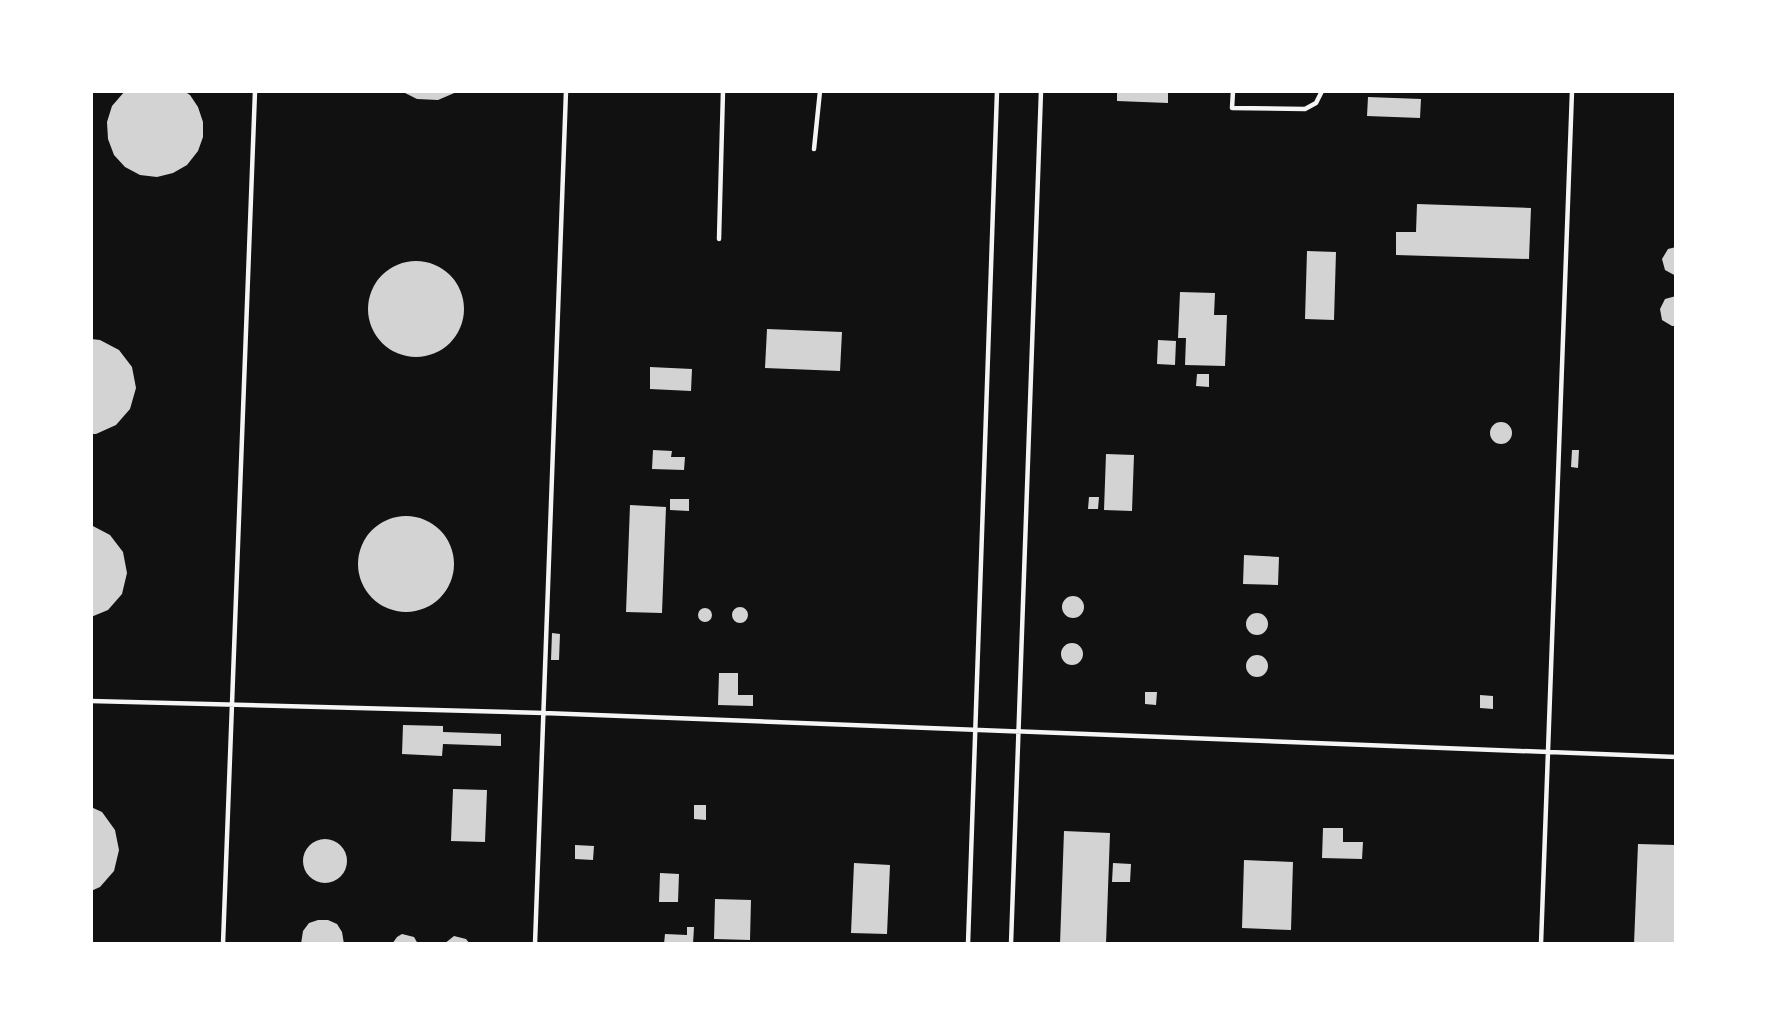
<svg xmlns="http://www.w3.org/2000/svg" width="1767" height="1035" font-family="'Nunito Sans',sans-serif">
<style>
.building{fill:#d3d3d3}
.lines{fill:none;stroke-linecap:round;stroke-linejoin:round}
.service{stroke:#f5f5f5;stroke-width:4.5}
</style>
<rect width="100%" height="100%" fill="#111"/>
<path class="building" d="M125 91H184L190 95 198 107 203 122V137L198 151 187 165 173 173 157 177 140 175 125 167 114 155 108 139 107 122 112 106Z
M401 91H459L438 100 417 99Z
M1117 91H1168V103L1117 101Z
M1368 97 1421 99 1420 118 1367 116Z
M1417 204 1531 208 1529 259 1396 255V232H1416Z
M1676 247V276L1665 270 1662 259 1668 249Z
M1307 251 1336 252 1334 320 1305 319Z
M368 309a48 48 0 1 1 96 0a48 48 0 1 1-96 0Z
M1180 292 1215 293 1214 315H1227L1225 366 1185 365 1186 338H1178Z
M1676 296V326H1672L1662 320 1660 309 1665 299Z
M767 329 842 332 840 371 765 368Z
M91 339 100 340 119 350 132 367 136 388 130 409 116 425 96 434H91Z
M1158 340 1176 341 1175 365 1157 364Z
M650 367 692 369 691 391 650 389Z
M1197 374H1209V387L1196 386Z
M1490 433a11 11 0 1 1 22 0a11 11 0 1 1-22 0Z
M653 450 672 451 671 457H685L684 470 652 469Z
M1572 450H1579L1578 468 1571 467Z
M1106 454 1134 455 1132 511 1104 510Z
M1089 497H1099L1098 509H1088Z
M670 499H689V511L670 510Z
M630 505 666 507 662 613 626 612Z
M358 564a48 48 0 1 1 96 0a48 48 0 1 1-96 0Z
M91 525 110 535 123 552 127 573 122 594 108 610 91 617Z
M1244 555 1279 557 1278 585 1243 584Z
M1062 607a11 11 0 1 1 22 0a11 11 0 1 1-22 0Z
M732 615a8 8 0 1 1 16 0a8 8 0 1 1-16 0Z
M698 615a7 7 0 1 1 14 0a7 7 0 1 1-14 0Z
M1246 624a11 11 0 1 1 22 0a11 11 0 1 1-22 0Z
M552 633 560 634 559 660H551Z
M1061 654a11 11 0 1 1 22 0a11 11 0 1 1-22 0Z
M1246 666a11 11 0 1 1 22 0a11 11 0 1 1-22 0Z
M719 673H738V695H753V706L718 705Z
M1145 692H1157L1156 705 1145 704Z
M1480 695 1493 696V709L1480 708Z
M403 725 443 726V732L501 734V746L443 744 442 756 402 754Z
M453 789 487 790 485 842 451 841Z
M694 805H706V820L694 819Z
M91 807 102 812 115 830 119 850 114 871 100 887 91 891Z
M1323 828H1343V842H1363L1362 859 1322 858Z
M1064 831 1110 833 1106 944H1060Z
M303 861a22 22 0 1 1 44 0a22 22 0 1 1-44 0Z
M1638 844 1676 845V944H1634Z
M575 845 594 846 593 860 575 859Z
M1244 860 1293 862 1291 930 1242 928Z
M854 863 890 865 887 934 851 933Z
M1113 863 1131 864 1130 882H1112Z
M660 873 679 874 678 902H659Z
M715 899 751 900 750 940 714 939Z
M318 920H328L337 924 342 932 344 944H301L303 931 309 923Z
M687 927H694L693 944H664L665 934 687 935Z
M402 934 414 937 418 944H392L397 937Z
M454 936 466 939 470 944H444Z"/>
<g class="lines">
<path class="service" d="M1233 91 1232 108 1305 109 1316 103 1322 91
M814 149 820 91
M719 239 723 91
M91 701 544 713 1676 757
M223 944 255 91
M535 944 566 91
M968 944 997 91
M1011 944 1041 91
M1541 944 1572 91"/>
</g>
<rect width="1767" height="1035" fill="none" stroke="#ffffff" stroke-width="186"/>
</svg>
